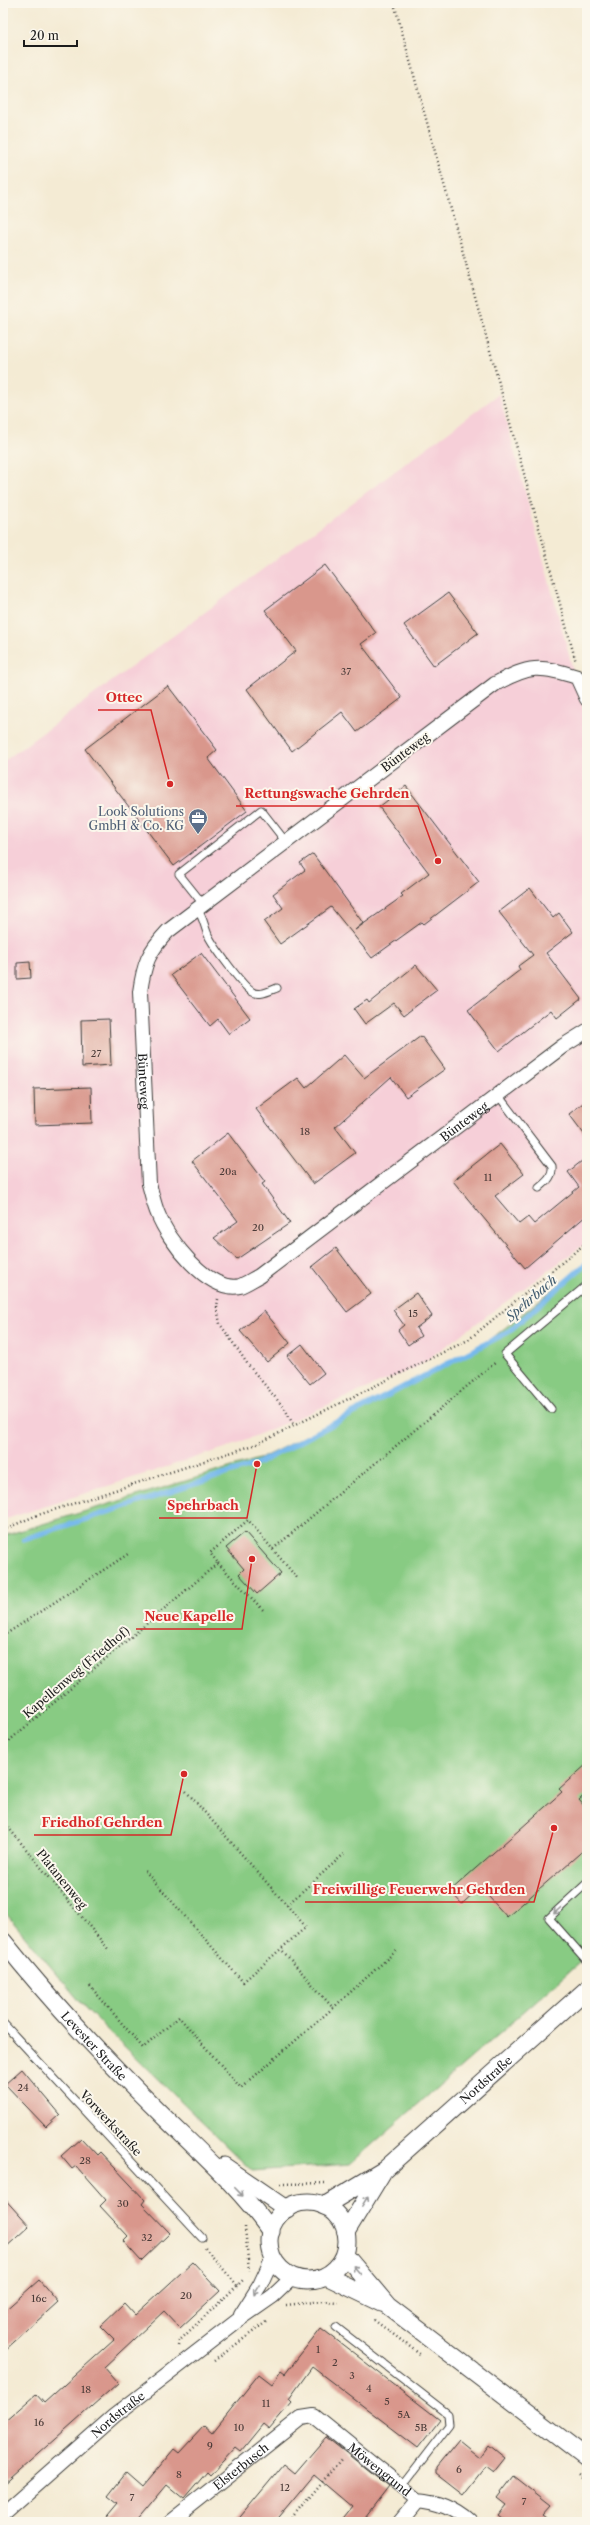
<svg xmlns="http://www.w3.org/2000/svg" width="590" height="2525" font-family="'Libre Caslon Text',serif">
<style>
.built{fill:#f6cfd8}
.green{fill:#88cb83;stroke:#527450}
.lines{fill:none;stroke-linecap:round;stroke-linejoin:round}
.stream{stroke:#77b9ec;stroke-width:5.5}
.building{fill:#d9978c}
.service-casing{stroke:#3c3b38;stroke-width:9}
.minor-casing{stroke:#3c3b38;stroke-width:16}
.tertiary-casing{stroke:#3c3b38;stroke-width:19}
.path{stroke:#3c3b38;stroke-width:2.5;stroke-dasharray:1 3;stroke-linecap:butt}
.service{stroke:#fff;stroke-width:7}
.minor{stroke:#fff;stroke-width:14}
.tertiary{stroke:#fff;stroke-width:17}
.oneway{stroke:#999}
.labels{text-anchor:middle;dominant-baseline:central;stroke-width:4;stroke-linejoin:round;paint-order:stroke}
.number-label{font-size:10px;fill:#4b3b38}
.street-label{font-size:12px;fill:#1c1c1c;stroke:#fbf7ec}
.service-label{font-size:12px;fill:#4e5e75;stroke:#fbf7ec;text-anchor:end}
.water-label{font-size:13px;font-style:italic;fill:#405b6f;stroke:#fbf7ec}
.leader{fill:none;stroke:#d62828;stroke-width:1.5}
.callout-dot{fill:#d62828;stroke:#fbf7ec;stroke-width:1.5}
.callout-label{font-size:13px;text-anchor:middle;font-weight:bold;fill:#d62828;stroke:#fbf7ec;stroke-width:4;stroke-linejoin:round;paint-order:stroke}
</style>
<rect width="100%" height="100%" fill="#fbf7ec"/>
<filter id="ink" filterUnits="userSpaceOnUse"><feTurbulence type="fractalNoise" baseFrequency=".025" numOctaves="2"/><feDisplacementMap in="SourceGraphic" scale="8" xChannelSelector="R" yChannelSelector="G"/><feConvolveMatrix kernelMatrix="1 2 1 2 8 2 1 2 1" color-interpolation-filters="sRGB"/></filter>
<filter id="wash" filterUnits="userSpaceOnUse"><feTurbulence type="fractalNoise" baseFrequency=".012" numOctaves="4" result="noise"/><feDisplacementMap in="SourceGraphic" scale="16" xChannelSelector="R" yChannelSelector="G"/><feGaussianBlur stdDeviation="0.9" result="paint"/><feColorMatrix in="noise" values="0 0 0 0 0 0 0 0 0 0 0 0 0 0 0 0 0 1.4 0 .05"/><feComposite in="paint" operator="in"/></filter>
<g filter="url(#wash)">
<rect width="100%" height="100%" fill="#f4ebd4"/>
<path class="built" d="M499 394 587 722V1242L417 1367 231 1446 3 1520V762Z"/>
<path class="green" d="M587 1262V1956L350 2164 252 2171 87 2010 3 1910V1536L262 1458 480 1348Z"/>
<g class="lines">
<path class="stream" d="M24 1539 257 1464 508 1332 587 1263"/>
</g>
<g id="blocks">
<path class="building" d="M325 565 376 633 361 644 402 698 357 732 342 712 292 751 247 689 296 651 265 610Z
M448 593 478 633 434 666 404 625Z
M168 686 217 750 208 758 247 811 174 866 85 749Z
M406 786 479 882 424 924 422 922 372 958 331 907 280 944 264 922 283 908 273 894 305 870 300 863 313 854 363 923 355 930 403 896 401 894 429 873 379 807Z
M530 888 553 918 559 913 573 932 546 953 581 999 557 1018 551 1010 499 1051 468 1010 520 970 518 966 533 955 499 912Z
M201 953 250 1018 229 1034 218 1019 210 1026 171 975Z
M30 962 31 978 17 979V963Z
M416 965 437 990 404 1015 394 1003 365 1024 354 1009 367 1000 369 1003Z
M109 1019 111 1065 82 1067 81 1020Z
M421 1036 445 1069 406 1097 391 1077 335 1127 355 1153 313 1184 256 1109 298 1078 306 1088 344 1055 364 1078Z
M91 1087 92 1123 35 1125 34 1089Z
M587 1100V1138L569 1114Z
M228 1133 265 1182 262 1184 290 1223 237 1259 214 1238 238 1221 192 1161Z
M500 1144 524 1174 495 1196 519 1224 528 1217 534 1224 579 1187 568 1172 587 1157V1215L525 1268 453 1181Z
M336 1248 371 1294 347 1312 312 1267Z
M416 1293 432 1316 416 1328 421 1336 408 1345 398 1330 404 1325 393 1310Z
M264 1311 290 1343 267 1362 240 1331Z
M302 1344 324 1373 310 1384 287 1356Z
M245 1532 281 1573 257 1594 239 1574 244 1569 226 1548Z
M587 1764V1793L579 1800 587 1809V1847L507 1917 480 1887 462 1904 450 1891 562 1792 559 1789Z
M22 2069 60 2114 46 2127 5 2084Z
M81 2138 97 2155 100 2152 145 2200 142 2204 170 2233 141 2261 123 2241 128 2236 100 2206 106 2200 76 2166 72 2169 61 2156Z
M3 2197 29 2226 3 2250Z
M193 2262 220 2291 180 2328 164 2311 104 2367 118 2383 3 2485V2423L36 2394 44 2403 114 2340 100 2326 124 2303 135 2315Z
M39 2280 58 2302 3 2352V2312Z
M321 2328 440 2420 418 2448 312 2367 289 2399 292 2402 269 2429 263 2424 241 2451 236 2447 210 2475 207 2472 184 2499 167 2485 136 2522H103L118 2504 108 2496 126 2473 142 2487 174 2449 179 2453 204 2426 212 2433 259 2374 272 2384 281 2371 285 2374Z
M326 2437 389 2487 362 2522H340L352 2507 314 2475 275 2522H236L284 2464 295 2473Z
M459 2440 480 2457 489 2445 505 2458 493 2473 485 2467 463 2495 436 2474V2468Z
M514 2476 551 2505 543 2514 554 2522H507L498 2515 506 2505 497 2498Z"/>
</g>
</g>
<g filter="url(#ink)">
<use href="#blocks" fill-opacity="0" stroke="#3c3b38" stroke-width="1"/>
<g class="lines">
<g class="service-casing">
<path id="service" d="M203 904 179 874 261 810 286 842
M197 909C204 918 204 927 209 937 215 948 242 985 251 991 259 997 269 991 277 988
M498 1095 552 1166C553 1177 547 1181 539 1188
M551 1409 505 1354 587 1285
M587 1883 549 1918 587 1961
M3 2023 202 2238
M336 2327 448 2414 449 2425 402 2486"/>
</g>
<g class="minor-casing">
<g id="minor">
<path id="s1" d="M587 699 577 677C539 665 530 665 495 684L168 931C148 952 144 964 140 992L149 1184C152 1194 154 1205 158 1214 168 1240 208 1293 240 1286 246 1284 253 1279 259 1276L563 1046 587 1031"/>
<path d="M241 2315 260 2285 273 2257"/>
<path id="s2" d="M3 2514 114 2416 237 2321 273 2296 293 2277"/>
<path id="s3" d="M170 2522 301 2418 314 2416 418 2500C439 2502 455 2508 471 2522"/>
<path d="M400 2522 418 2500"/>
</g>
</g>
<g class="tertiary-casing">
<g id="tertiary">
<path id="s4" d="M3 1941C51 2001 102 2056 157 2110 196 2149 239 2186 271 2232"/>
<path d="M224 2166 287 2209"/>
<circle cx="308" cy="2241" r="39"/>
<path id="s5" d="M324 2206 384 2170 587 1989"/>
<path d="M346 2232 382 2173"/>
<path d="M345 2255 388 2306 587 2458"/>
<path d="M326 2276 382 2303"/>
</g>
</g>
<path class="path" d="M394 3 576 662
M218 1299 217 1307 220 1324 249 1366 285 1409 294 1426
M3 1530 35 1516 257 1444 468 1340 587 1242
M273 1549 496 1362
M218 1563 263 1610
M3 1636 128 1554
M3 1746 218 1563 210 1553 248 1520 297 1578
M3 1821 108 1949
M145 1871 243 1982 306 1927 185 1790
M287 1905 344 1854
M90 1986 143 2048 179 2017 241 2088 333 2008 281 1949
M333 2008 398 1949
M280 2184 328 2183
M245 2227 249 2271
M205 2248 237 2285
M286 2305 324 2301 338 2302
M374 2320 421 2355
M178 2346 179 2341 243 2280
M214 2361 266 2322
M578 2474 587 2481
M289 2522 342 2458"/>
<use href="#service" class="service"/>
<use href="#minor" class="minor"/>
<use href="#tertiary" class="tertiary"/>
</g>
<defs><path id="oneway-shaft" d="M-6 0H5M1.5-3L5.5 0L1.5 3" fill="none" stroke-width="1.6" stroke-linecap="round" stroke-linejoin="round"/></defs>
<g class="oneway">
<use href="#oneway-shaft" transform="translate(558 1910) rotate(138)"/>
<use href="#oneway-shaft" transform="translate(239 2192) rotate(46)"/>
<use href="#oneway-shaft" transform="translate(365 2201) rotate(-58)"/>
<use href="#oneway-shaft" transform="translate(357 2270) rotate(-131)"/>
<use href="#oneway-shaft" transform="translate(257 2290) rotate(122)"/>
</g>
</g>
<defs>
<g id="office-pin" transform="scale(1)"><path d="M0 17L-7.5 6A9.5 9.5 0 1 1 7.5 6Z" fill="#5c6f8a" stroke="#fbf7ec"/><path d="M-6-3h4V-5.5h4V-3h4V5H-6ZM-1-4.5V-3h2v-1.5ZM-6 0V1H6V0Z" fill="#fff"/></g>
</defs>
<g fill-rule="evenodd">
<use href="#office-pin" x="198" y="818"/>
</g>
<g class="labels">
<g class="number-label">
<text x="346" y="671">37</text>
<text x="96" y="1053">27</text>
<text x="305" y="1131">18</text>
<text x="228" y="1171">20a</text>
<text x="488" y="1177">11</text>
<text x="258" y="1227">20</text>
<text x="413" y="1313">15</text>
<text x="23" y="2087">24</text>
<text x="85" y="2160">28</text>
<text x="123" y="2203">30</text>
<text x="147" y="2237">32</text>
<text x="186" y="2295">20</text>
<text x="39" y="2298">16c</text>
<text x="318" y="2349">1</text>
<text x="335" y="2362">2</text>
<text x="352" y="2375">3</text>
<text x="369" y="2388">4</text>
<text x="86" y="2389">18</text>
<text x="387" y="2401">5</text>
<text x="266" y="2403">11</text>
<text x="404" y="2414">5A</text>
<text x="39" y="2422">16</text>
<text x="239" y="2427">10</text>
<text x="421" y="2427">5B</text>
<text x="210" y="2445">9</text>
<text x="459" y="2469">6</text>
<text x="179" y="2474">8</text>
<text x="285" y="2487">12</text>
<text x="132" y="2497">7</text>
<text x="524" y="2501">7</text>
</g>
<g class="street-label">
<text transform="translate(405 752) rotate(-37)">Bünteweg</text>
<text stroke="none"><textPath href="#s1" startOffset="678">Bünteweg</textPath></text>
<text stroke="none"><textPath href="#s1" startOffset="1206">Bünteweg</textPath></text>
<text transform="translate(76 1672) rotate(-40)">Kapellenweg (Friedhof)</text>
<text transform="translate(62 1879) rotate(51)">Platanenweg</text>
<text stroke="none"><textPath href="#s4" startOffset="139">Levester Straße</textPath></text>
<text stroke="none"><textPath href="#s5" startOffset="206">Nordstraße</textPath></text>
<text transform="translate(111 2123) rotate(47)">Vorwerkstraße</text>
<text stroke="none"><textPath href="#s2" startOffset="152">Nordstraße</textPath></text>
<text stroke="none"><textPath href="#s3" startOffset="90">Elsterbusch</textPath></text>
<text stroke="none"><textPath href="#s3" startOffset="265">Möwengrund</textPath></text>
</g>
<g class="service-label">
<text x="184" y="811">Look Solutions<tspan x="184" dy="14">GmbH &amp; Co. KG</tspan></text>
</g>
<g class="water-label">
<text transform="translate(531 1298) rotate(-41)">Spehrbach</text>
</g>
</g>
<path class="leader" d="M170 784L151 710H98M438 861L418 806H236M257 1464L247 1518H159M252 1559L242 1629H136M184 1774L171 1835H34M554 1828L534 1902H305"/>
<g class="callout-dot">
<circle cx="170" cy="784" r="4"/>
<circle cx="438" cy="861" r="4"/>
<circle cx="257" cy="1464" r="4"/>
<circle cx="252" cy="1559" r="4"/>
<circle cx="184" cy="1774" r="4"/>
<circle cx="554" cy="1828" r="4"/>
</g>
<g class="callout-label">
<text x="124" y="702">Ottec</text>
<text x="327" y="798">Rettungswache Gehrden</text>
<text x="203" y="1510">Spehrbach</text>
<text x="189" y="1621">Neue Kapelle</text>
<text x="102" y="1827">Friedhof Gehrden</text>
<text x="419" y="1894">Freiwillige Feuerwehr Gehrden</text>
</g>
<rect width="590" height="2525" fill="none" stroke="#fbf7ec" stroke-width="16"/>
<path d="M24 40v6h53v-6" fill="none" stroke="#1c1c1c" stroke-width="2"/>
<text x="30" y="40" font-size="12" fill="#1c1c1c" stroke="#fbf7ec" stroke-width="3" paint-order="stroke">20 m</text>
</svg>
